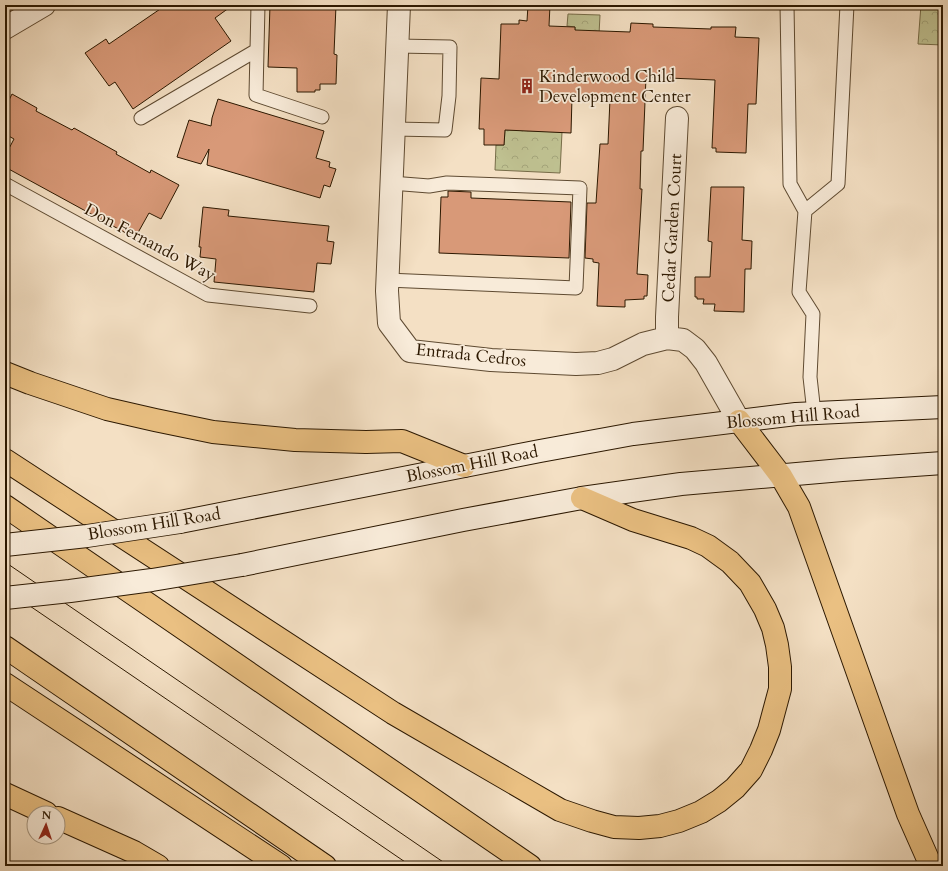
<svg xmlns="http://www.w3.org/2000/svg" width="948" height="871" font-family="Cardo,serif">
<style>
.forest{fill:url(#forest-crowns);stroke:#766c48}
.building{fill:#d89978;stroke:#2c1800}
.lines{fill:none;stroke-linecap:round;stroke-linejoin:round}
.service-casing{stroke:#5e4a31;stroke-width:15}
.minor-casing{stroke:#5e4a31;stroke-width:24}
.secondary-casing{stroke:#2c1800;stroke-width:24}
.motorway-casing{stroke:#2c1800;stroke-width:24}
.service{stroke:#f8ebd9;stroke-width:13}
.minor{stroke:#f8ebd9;stroke-width:22}
.secondary{stroke:#f8ebd9;stroke-width:22}
.motorway{stroke:#eac082;stroke-width:22}
.tram{stroke:#2c1800;stroke-width:1}
.secondary-bridge-casing{stroke:#2c1800;stroke-width:24;stroke-linecap:butt}
.secondary-bridge{stroke:#f8ebd9;stroke-width:22}
.labels{text-anchor:middle;dominant-baseline:central;stroke-width:3.5;stroke-linejoin:round;paint-order:stroke}
.poi-label{font-size:17px;fill:#2c1800;stroke:#f8ebd9;text-anchor:start}
.street-label{font-size:17px;fill:#2c1800;stroke:#f8ebd9}
</style>
<defs>
<pattern id="forest-crowns" width="20" height="18" patternUnits="userSpaceOnUse"><rect width="20" height="18" fill="#bfc191"/><path d="M2 6a3 3 0 1 1 6 0M12 15a3 3 0 1 1 6 0" fill="none" stroke="#a4a57b"/></pattern>
</defs>
<rect width="100%" height="100%" fill="#f4e0c4"/>
<filter id="stains"><feTurbulence type="fractalNoise" baseFrequency=".005" numOctaves="4"/><feColorMatrix values="0 0 0 0 .2 0 0 0 0 .09 0 0 0 0 .02 0 0 0 .5 -.17"/></filter>
<radialGradient id="worn" r=".72"><stop offset=".6" stop-color="#630" stop-opacity="0"/><stop offset="1" stop-color="#630" stop-opacity=".3"/></radialGradient>
<path class="forest" d="M921 5H943V45L918 44Z
M568 14 600 15 596 93H573L575 27 567 26Z
M505 130 562 132 560 173 495 170 496 145H504Z"/>
<path class="building" d="M166 5H233L215 18 231 41 133 109 115 82 109 86 85 53 106 39 109 44Z
M270 5H336L334 54 337 55 336 84H320V90H315V92H297V68L268 67Z
M528 5H550L549 26 575 27V30L630 32 631 23 653 24V27L711 29V27H736L735 37 759 38 756 104H748L746 153 716 152V148H712L715 80 646 77 643 151H641L640 189H642L637 274 648 275 647 296H644V299L625 300V307L597 306 599 263 593 262V259L585 258 587 203H596L600 144H608L610 99 572 97 571 133 505 130 504 145H484V129H479L481 78 499 79 501 24H519V20L527 21Z
M12 94 37 108 36 111 72 130 74 128 117 152 116 154 150 173 151 170 179 185 161 219 149 213 135 238 5 167V156L14 139 5 134V108Z
M218 99 324 131 316 158 330 162 329 167 336 169 330 187 324 185 320 198 207 165 209 149 201 164 177 157 189 120 211 126 212 118Z
M711 187H744L742 240 752 241 751 269H745L744 312 714 311 715 304H703L704 299H697V297H695V277H710L712 242 708 241Z
M448 191 471 192V198L571 202 569 258 439 253 441 197H448Z
M203 207 229 210 228 216 329 226 327 241 334 242 331 264 317 263 314 292 214 282 216 259 200 257 201 247H199Z"/>
<g class="lines">
<g class="service-casing">
<path id="service" d="M787 5 790 184 805 211 799 292 813 314 810 377 814 413
M257 50 256 95 322 117
M141 118 257 50 258 5
M394 129 445 130 449 96 450 47 397 46
M5 184 208 295 310 306
M805 211 838 184 847 5
M387 280 576 288 580 188 447 183 429 186 391 183"/>
</g>
<g class="minor-casing">
<path id="minor" d="M399 5 387 291 389 323 410 351 491 360 576 364 598 363 613 359 643 344 667 338 683 340 695 349 706 363 739 421
M5 28 44 5
M667 338V317L677 118"/>
</g>
<g class="secondary-casing">
<path id="secondary" d="M180 522 540 451 633 434 796 414 943 407
M242 565 463 520 582 498 681 484 842 470 943 463"/>
</g>
<g class="motorway-casing">
<path id="motorway" d="M5 373 30 383 107 409 155 420 213 432 295 440 366 442 402 441 464 466
M739 421 781 476 799 507 888 758 908 814 931 866
M5 460 393 713 560 810 592 821 614 827 639 828 660 826 679 821 701 812 719 801 735 788 751 770 761 750 769 730 780 689V667L777 645 773 628 765 609 750 583 730 562 708 546 691 538 633 520 582 498
M5 506 530 866
M5 647 325 866
M5 684 281 866
M5 794 46 813
M58 818 134 852 158 866"/>
</g>
<use href="#service" class="service"/>
<use href="#minor" class="minor"/>
<use href="#secondary" class="secondary"/>
<use href="#motorway" class="motorway"/>
<path class="tram" d="M5 562 449 866
M5 589 411 866"/>
<g class="secondary-bridge-casing">
<path id="secondary-bridge" d="M5 545 87 536 180 522
M5 598 70 591 152 580 242 565"/>
</g>
<use href="#secondary-bridge" class="secondary-bridge"/>
</g>
<defs>
<g id="building-bare" transform="scale(1.2)"><path d="M-4-6H4V6H1V3H-1V6H-4ZM-2.5-4.3h1.7v1.8h-1.7ZM.8-4.3h1.7v1.8H.8ZM-2.5-1h1.7V.8h-1.7ZM.8-1h1.7V.8H.8Z" fill="#8f2418" stroke="#f8ebd9" stroke-width="2.5" paint-order="stroke"/></g>
</defs>
<g fill-rule="evenodd">
<use href="#building-bare" x="527" y="86"/>
</g>
<g class="labels">
<g class="poi-label">
<text x="539" y="76">Kinderwood Child<tspan x="539" dy="20">Development Center</tspan></text>
</g>
<g class="street-label">
<text transform="translate(672 228) rotate(-87)">Cedar Garden Court</text>
<text transform="translate(150 242) rotate(28)">Don Fernando Way</text>
<text transform="translate(471 355) rotate(6)">Entrada Cedros</text>
<text transform="translate(793 417) rotate(-5)">Blossom Hill Road</text>
<text transform="translate(472 464) rotate(-11)">Blossom Hill Road</text>
<text transform="translate(154 524) rotate(-9)">Blossom Hill Road</text>
</g>
</g>
<rect width="948" height="871" fill="none" stroke="#f4e0c4" stroke-width="20"/>
<rect x="6" y="6" width="936" height="859" fill="none" stroke="#2c1800" stroke-width="2"/>
<rect x="10" y="10" width="928" height="851" fill="none" stroke="#2c1800"/>
<g transform="translate(46 825) rotate(3)"><circle r="19" fill="#f8ebd9" stroke="#a69782"/>
<path d="M0-3L7 15L0 10L-7 15Z" fill="#8f2418"/>
<text y="-6" font-size="11" font-weight="bold" text-anchor="middle" fill="#2c1800">N</text>
</g>
<rect width="100%" height="100%" filter="url(#stains)"/>
<rect width="100%" height="100%" fill="url(#worn)"/>
</svg>
